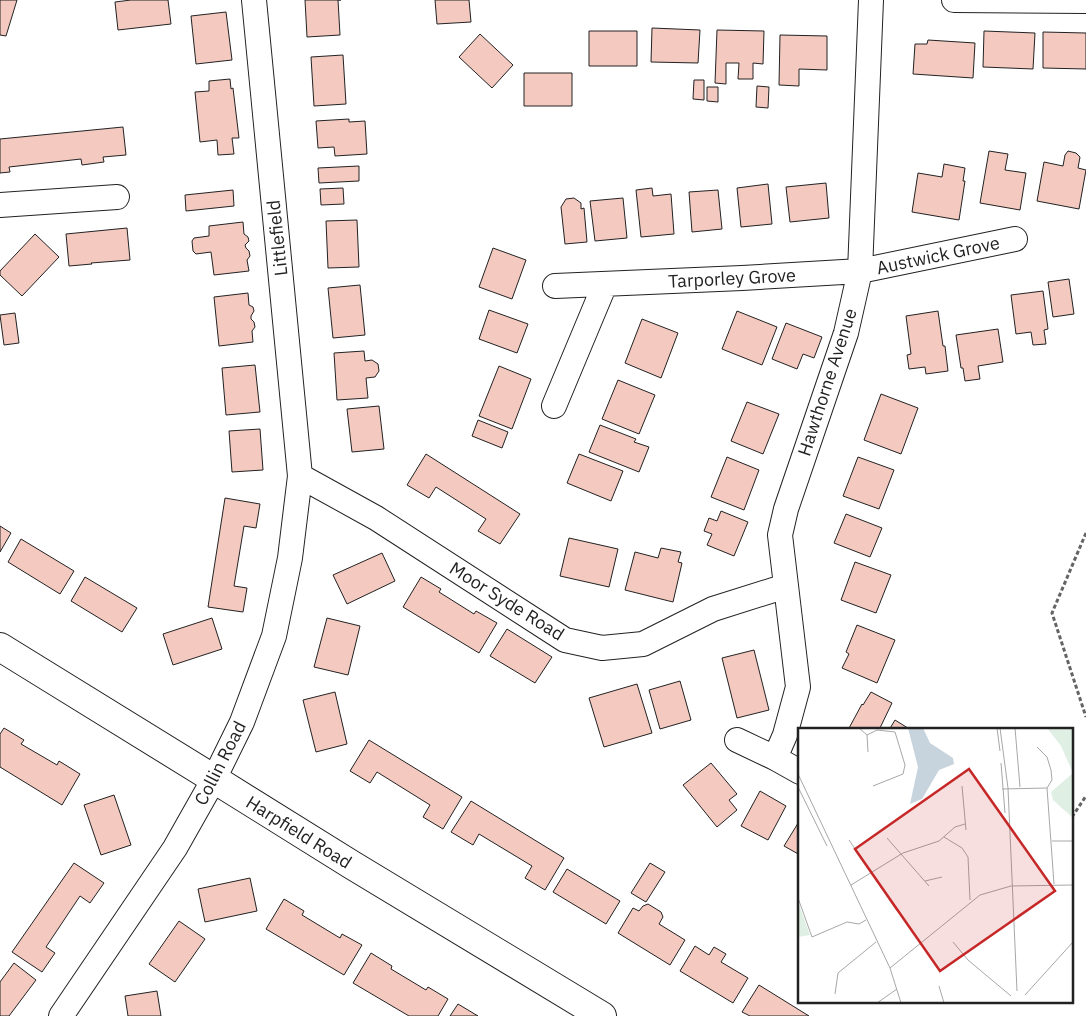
<svg xmlns="http://www.w3.org/2000/svg" width="1086" height="1016" font-family="'IBM Plex Sans',sans-serif">
<style>
.building{fill:#f3c9c0;stroke:#222}
.lines{fill:none;stroke-linecap:round;stroke-linejoin:round}
.minor-casing{stroke:#222;stroke-width:26}
.tertiary-casing{stroke:#222;stroke-width:30}
.path{stroke:#646464;stroke-width:3;stroke-dasharray:4 2.5;stroke-linecap:butt}
.minor{stroke:#fff;stroke-width:24}
.tertiary{stroke:#fff;stroke-width:28}
.labels{text-anchor:middle;dominant-baseline:central;stroke-width:4;stroke-linejoin:round;paint-order:stroke}
.street-label{font-size:18px;fill:#222;stroke:#fff}
.inset-road{fill:none;stroke:#a7a7a7;stroke-width:1}
.view{fill:#c62828;fill-opacity:0.15;stroke:#c62828;stroke-width:2.5}
.inset-edge{fill:none;stroke:#222;stroke-width:2.5}
</style>
<rect width="100%" height="100%" fill="#fff"/>
<path class="building" d="M0 0H17L6 36 0 35Z
M131 0H168L171 24 118 30 115 2Z
M305 0H341H338L340 35 307 37Z
M435 0H469L471 22 437 24Z
M226 12 232 60 196 64 191 16Z
M652 28 700 30 698 63 651 62Z
M717 30 764 31 763 64 753 63V79H738L739 63H726V84L715 83Z
M589 31H637V66H589Z
M984 31 1035 33 1033 69 983 67Z
M1043 32 1086 33V69L1043 68Z
M480 34 513 65 492 88 459 57Z
M780 35 827 36V70L799 69V86L779 85Z
M928 40 975 43 973 78 913 74 915 44H927Z
M343 55 346 104 314 106 311 57Z
M524 73H572V106H524Z
M230 79 231 89 233 88 239 138H232L234 154 218 155 217 140 200 142 195 92 209 91V81Z
M694 80H704V100L693 99Z
M757 86 769 87 768 108 756 107Z
M707 87H718V102L707 101Z
M349 119V122L365 121 367 154 335 156 334 147 318 148 316 121Z
M123 127 126 155 103 157 104 162 82 165 81 159 9 167 10 172 0 173V139Z
M989 151 1008 154 1005 170 1026 173 1020 210 980 203Z
M1068 151 1076 153 1080 157 1078 168 1086 170 1079 209 1037 201 1044 162 1063 166 1065 155Z
M944 164 965 168 963 181H965L959 220 912 212 918 173 942 177Z
M359 166V181L319 183 318 168Z
M826 183 829 218 790 222 786 187Z
M768 184 772 224 741 227 737 188Z
M343 188 344 204 321 205 320 189Z
M652 188 653 196 671 194 674 234 641 237 636 190Z
M233 190 234 206 186 211 185 195Z
M718 190 722 229 692 232 689 192Z
M574 198 581 203V209L584 208 587 242 565 244 561 207 566 199Z
M623 198 627 238 595 241 590 201Z
M357 220 359 267 328 268 326 221Z
M243 222 244 234 248 237 249 241 245 245 246 248 249 251 250 256 247 260 249 271 214 275 211 252 196 254 193 251 192 241 194 238 209 236V226Z
M127 228 130 260 91 263 92 264 69 266 66 234Z
M35 234 59 257 22 296 0 275V271Z
M493 248 526 260 512 299 479 287Z
M1069 279 1074 314 1053 317 1048 282Z
M360 285 365 335 333 338 328 288Z
M1043 291 1048 329 1044 330 1046 344 1033 345 1031 332 1016 334 1011 295Z
M248 293 249 305 253 307 254 311 251 316V319L254 322 255 327 252 331 253 342 219 346 214 297Z
M489 310 528 324 517 353 479 339Z
M737 311 777 327 762 365 722 349Z
M938 311 943 346H945L948 371 926 374 925 367 909 369 907 355 911 354 906 316Z
M15 313 19 343 4 345 0 315Z
M642 319 678 333 661 378 625 363Z
M786 323 822 337 814 358 803 354 797 369 772 359Z
M998 329 1003 362 978 366 980 379 965 381 963 368H961L956 335Z
M364 351 365 361 372 360 378 364 379 371 375 377 366 378 368 398 337 400 334 353Z
M255 365 260 412 226 415 222 368Z
M499 366 531 379 512 429 479 416Z
M618 380 655 395 639 434 602 419Z
M881 394 918 408 901 454 864 440Z
M747 402 779 414 763 454 731 441Z
M379 406 384 449 352 452 347 409Z
M478 420 508 432 502 448 472 436Z
M600 425 636 439 634 442 649 447 639 472 589 452Z
M260 429 263 470 232 472 229 431Z
M426 454 520 514 500 544 478 531 486 519 436 487 429 498 407 485Z
M579 454 623 471 611 501 567 483Z
M727 457 759 470 744 510 711 497Z
M858 457 894 470 879 509 843 496Z
M225 498 260 504 256 528 244 526 234 586 247 588 243 612 208 607Z
M721 511 748 522 734 556 707 545 712 534 704 531 709 518 717 521Z
M846 514 882 528 870 557 834 543Z
M0 526 11 533 0 552Z
M569 538 618 549 609 587 560 576Z
M21 539 74 571 60 594 8 562Z
M661 548 681 552 678 562 682 563 673 602 625 590 635 552 658 558Z
M382 553 395 581 347 604 333 575Z
M855 562 891 575 876 613 841 600Z
M85 577 137 608 122 632 71 601Z
M421 577 441 589 439 592 474 614 476 611 497 623 479 653 403 607Z
M212 618 222 649 173 665 163 634Z
M327 618 360 626 348 675 314 667Z
M857 625 895 640 877 683 842 668 849 654 846 652Z
M507 629 552 657 535 683 490 656Z
M754 650 769 710 737 718 722 658Z
M680 681 691 720 660 729 649 690Z
M637 684 652 733 604 747 589 698Z
M335 692 347 744 316 752 303 700Z
M871 692 892 703 879 730H848L862 704 863 705Z
M895 720 911 730H889Z
M4 728 24 740 21 744 57 765 59 761 80 774 62 805 0 767V734Z
M369 740 462 797 443 829 423 817 430 805 377 772 370 783 350 771Z
M711 763 737 794 729 800 737 810 717 827 683 785Z
M760 791 786 806 768 840 741 826Z
M114 795 131 845 101 855 84 805Z
M471 801 564 858 545 890 525 878 532 866 479 834 473 845 451 832Z
M800 820V855L784 846Z
M74 863 104 883 90 903 80 896 46 947 55 953 42 972 12 952Z
M650 863 665 872 646 902 631 893Z
M567 869 620 901 606 924 553 892Z
M250 878 257 911 205 922 198 889Z
M284 899 304 911 302 915 340 938 342 934 362 945 344 975 266 929Z
M648 904 661 912 663 917 659 924 685 940 670 965 618 933 633 908 639 911 643 906Z
M179 921 205 939 175 982 149 964Z
M695 946 709 955 714 947 726 954 721 962 748 978 733 1003 680 971Z
M371 953 392 966 391 969 426 990 428 987 448 999 438 1016H409L353 983Z
M14 963 36 980 9 1016H0V982Z
M759 985 809 1016H750L742 1012Z
M157 991 161 1016H128L125 996Z
M458 1004 478 1016H450Z"/>
<g class="lines">
<g class="minor-casing">
<path id="minor" d="M954 0 1086 1
M0 205 117 197
M555 286 742 278 860 271 1015 239
M554 406 605 284
M300 476 376 518 565 640 602 648 643 644 713 609 786 586
M737 740 775 758 800 772
M775 758 785 735 798 687 780 535 786 509 846 333 860 271 871 0
M61 1016 175 848 214 779 242 722 274 636 290 558 300 476 254 0"/>
</g>
<g class="tertiary-casing">
<path id="tertiary" d="M0 647 214 779 352 865 602 1016"/>
</g>
<path class="path" d="M1086 533 1052 613 1086 717
M1072 817 1086 796"/>
<use href="#minor" class="minor"/>
<use href="#tertiary" class="tertiary"/>
</g>
<g class="labels">
<g class="street-label">
<text transform="translate(277 238) rotate(-96)">Littlefield</text>
<text transform="translate(938 255) rotate(-12)">Austwick Grove</text>
<text transform="translate(732 278) rotate(-3)">Tarporley Grove</text>
<text transform="translate(827 382) rotate(-72)">Hawthorne Avenue</text>
<text transform="translate(507 601) rotate(32)">Moor Syde Road</text>
<text transform="translate(220 763) rotate(-63)">Collin Road</text>
<text transform="translate(299 832) rotate(32)">Harpfield Road</text>
</g>
</g>
<g transform="translate(798 728)">
<rect width="275" height="275" fill="#fff"/>
<path d="M249 0H275V90L255 72 253 64 275 45 263 18ZM0 174 12 207 0 209Z" fill="#e0efe3"/>
<path d="M110 0H125L132 15 155 30 156 36 141 42 124 71 112 76 120 39Z" fill="#c7d3dd"/>
<path class="inset-road" d="M61 0 69 7 79 2 97 4 107 37 105 46 75 58M199 0 202 23M202 0 210 60 219 263M217 0 222 59M69 7 70 24M239 19 249 29 253 42 254 52 249 60M203 35 207 85M0 46 92 240 103 275M164 58 168 102M0 59 29 118M204 61 249 60 256 156M146 109 164 120 170 129 172 172M89 110 131 158M51 112 99 183M254 113H274M127 153 144 149M53 157 105 125 141 113 157 99 167 96M0 170 14 209 49 194 61 196 68 192M155 214 170 232 213 268M92 240 182 167 213 158 275 157M141 258 146 275M37 266 40 245 78 214M227 267 275 214M79 275 99 261M228 275H275"/>
<path class="view" d="M171 41 257 163 142 243 57 121Z"/>
<rect width="275" height="275" class="inset-edge"/>
</g>
</svg>
